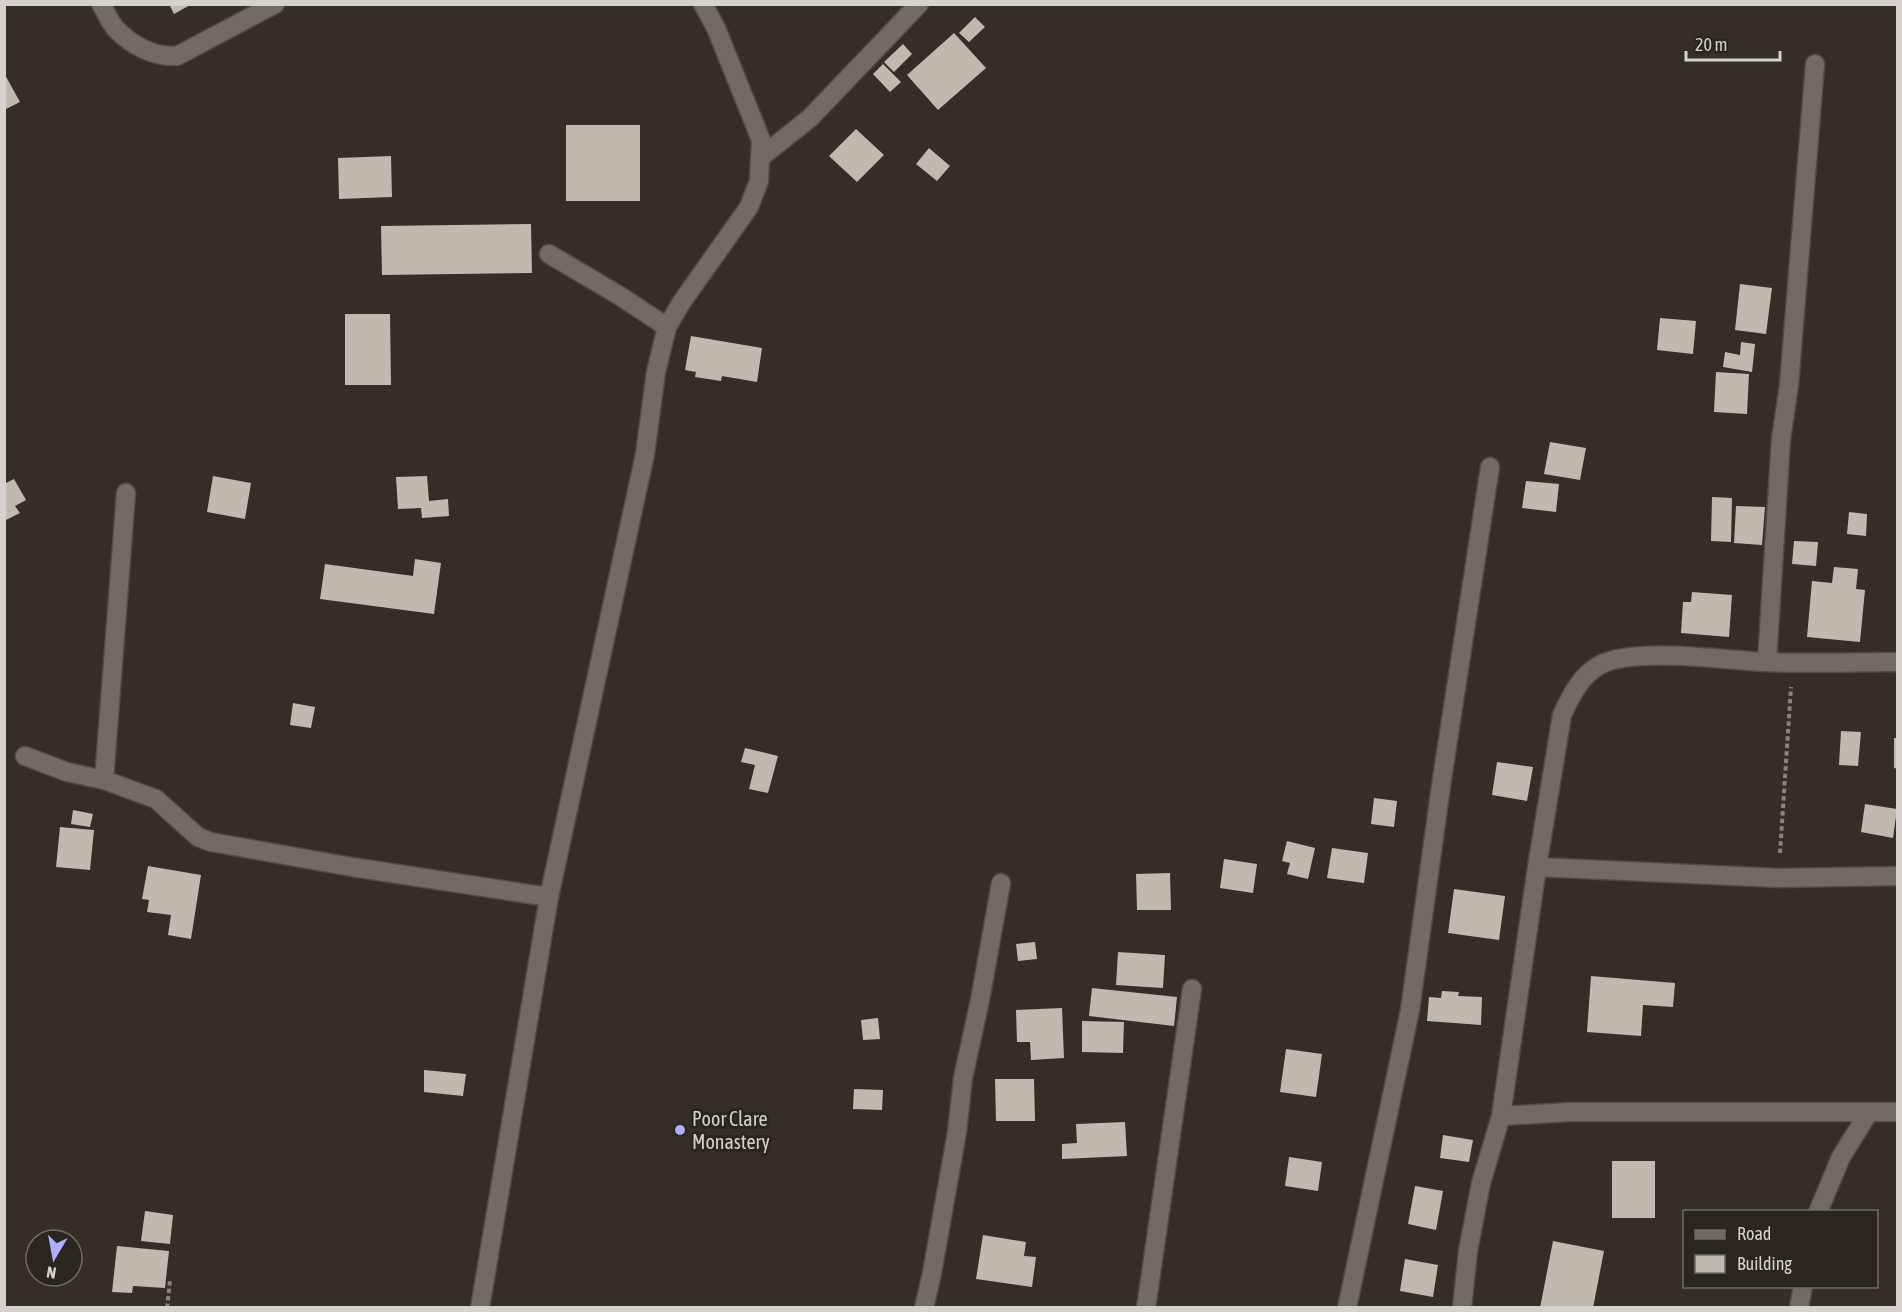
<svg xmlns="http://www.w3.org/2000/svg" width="1902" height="1312" font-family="'Asap Condensed',sans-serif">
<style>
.building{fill:#c0b9b0}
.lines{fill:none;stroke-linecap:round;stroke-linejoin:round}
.minor-casing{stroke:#4f4b45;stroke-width:21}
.path{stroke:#88837e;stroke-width:4;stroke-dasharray:4.5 3;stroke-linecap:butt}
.minor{stroke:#716b63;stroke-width:18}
.poi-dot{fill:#afaefa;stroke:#2a251e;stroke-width:2}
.labels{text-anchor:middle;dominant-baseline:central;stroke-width:6;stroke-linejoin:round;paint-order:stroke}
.poi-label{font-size:20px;fill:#d5d2ce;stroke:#2a251e;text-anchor:start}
</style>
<rect width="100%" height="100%" fill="#342e27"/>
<path class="building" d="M169 4H192L174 14Z
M975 17 985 27 969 42 959 33Z
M954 33 986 68 938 110 907 75Z
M903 44 912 54 894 72 884 62Z
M883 64 901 82 890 92 873 74Z
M4 73 20 102 4 110Z
M566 125H640V201H566Z
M856 129 884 155 857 182 829 156Z
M929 148 950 166 937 181 916 164Z
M391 156 392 197 339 199 338 158Z
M531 224 532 273 382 275 381 226Z
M1740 284 1772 288 1766 334 1735 330Z
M345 314H390L391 385H345Z
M1660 318 1696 321 1693 354 1657 350Z
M691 336 762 348 757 382 722 376 721 381 695 377 696 372 685 370Z
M1741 342 1755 344 1752 372 1723 367 1725 352 1740 355Z
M1716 372 1749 374 1747 414 1714 412Z
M1550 442 1586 448 1580 480 1544 474Z
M213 476 251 483 245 519 207 512Z
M427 476 429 501 448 499 449 516 422 518 421 508 398 509 396 477Z
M14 479 26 500 15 506 20 513 4 521V484Z
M1526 481 1559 484 1556 512 1522 508Z
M1712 497 1732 498 1731 542 1711 541Z
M1736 506 1765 507 1762 545 1734 543Z
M1849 512 1867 514 1866 536 1847 534Z
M1794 541 1818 542 1816 566 1792 564Z
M415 559 441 563 434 614 320 599 325 564 413 576Z
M1834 567 1858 569 1856 589 1865 590 1860 642 1807 637 1812 581 1832 583Z
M1692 592 1732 595 1729 637 1681 633 1683 602H1691Z
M293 703 315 707 311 728 290 725Z
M1841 731 1861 732 1858 766 1839 765Z
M1894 738H1898V769L1894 768Z
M745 748 778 756 768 793 749 789 755 765 741 762Z
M1497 762 1533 767 1527 801 1492 795Z
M1374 798 1397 801 1394 827 1371 824Z
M1865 804 1897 809 1893 838 1861 832Z
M73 810 93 814 90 827 71 824Z
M60 827 94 830 90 870 56 867Z
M1287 841 1315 848 1308 879 1287 874 1290 863 1282 861Z
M1332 848 1368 853 1364 883 1327 878Z
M1224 859 1257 864 1253 893 1220 888Z
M148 866 201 875 191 939 168 935 171 915 147 912 149 900 142 899Z
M1170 873 1171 910H1137L1136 874Z
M1454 889 1505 896 1499 940 1448 933Z
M1035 942 1037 959 1018 961 1016 944Z
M1118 952 1165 955 1163 988 1116 985Z
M1591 976 1675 983 1673 1007 1643 1005 1641 1036 1587 1032Z
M1092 988 1177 997 1174 1026 1089 1016Z
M1442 991 1459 992 1458 996 1482 997 1481 1025 1427 1021 1429 997 1441 998Z
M1062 1008 1064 1058 1031 1060 1030 1042H1017L1016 1010Z
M878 1018 880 1039 863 1040 861 1020Z
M1082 1021 1124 1022 1123 1053 1082 1052Z
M1286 1049 1322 1054 1316 1097 1280 1092Z
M424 1070 466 1074 463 1096 424 1092Z
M995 1079H1034L1035 1121H996Z
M854 1089 883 1090 882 1110 853 1109Z
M1125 1122 1127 1156 1062 1159V1144L1077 1143 1076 1124Z
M1443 1135 1473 1140 1469 1162 1440 1158Z
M1289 1157 1322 1162 1318 1191 1285 1186Z
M1612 1161H1655V1218H1612Z
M1415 1186 1443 1191 1436 1230 1408 1224Z
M145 1211 173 1215 170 1244 141 1241Z
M983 1235 1026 1242 1024 1256 1036 1257 1032 1287 976 1279Z
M1553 1241 1604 1251 1593 1308H1540Z
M117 1246 169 1251 165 1288 133 1286 132 1293 112 1292Z
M1405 1259 1438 1265 1433 1297 1400 1291Z"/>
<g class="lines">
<g class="minor-casing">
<path id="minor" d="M101 4C106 12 110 23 116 29 132 46 154 57 177 56L275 4
M761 157 810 118 919 4
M549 254 620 296 667 327
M1767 662 1781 439 1789 385 1815 64
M1898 662C1853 662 1808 664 1764 662 1724 660 1634 647 1600 665 1580 676 1571 696 1562 715L1537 867 1779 878 1898 876
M25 756 67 772 104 780 156 799 198 837 211 842 352 867 549 897
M104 780 126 493
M1501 1116 1570 1112H1898
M1818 1212 1841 1157 1869 1112
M480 1308 549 897 645 454 656 372 667 327 681 303 749 207 759 181 761 140 716 28 703 4
M924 1308 932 1273 957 1132 963 1078 980 1000 1001 883
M1146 1308 1192 989
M1347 1308 1410 1010 1442 779 1490 467
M1462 1308 1468 1251 1481 1183 1501 1116 1537 867
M1799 1308 1803 1286"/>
</g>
<path class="path" d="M1780 853 1791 687
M167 1308 170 1281"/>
<use href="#minor" class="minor"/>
</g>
<circle class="poi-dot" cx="680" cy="1130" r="6"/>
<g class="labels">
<g class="poi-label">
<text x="692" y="1118">Poor Clare<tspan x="692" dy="23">Monastery</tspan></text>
</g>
</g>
<rect width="1902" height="1312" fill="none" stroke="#d5d2ce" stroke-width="12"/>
<rect x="1683" y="1210" width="195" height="78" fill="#2a251e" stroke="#6e6a64" stroke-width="1.5"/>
<rect x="1695" y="1230" width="30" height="9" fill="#716b63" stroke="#6e6a64" stroke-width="1.5"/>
<text x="1737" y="1240" font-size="18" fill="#d5d2ce">Road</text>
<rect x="1695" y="1255" width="30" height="18" fill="#c0b9b0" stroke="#6e6a64" stroke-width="1.5"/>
<text x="1737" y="1270" font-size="18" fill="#d5d2ce">Building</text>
<g transform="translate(54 1258) rotate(190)"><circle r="28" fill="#2a251e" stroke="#6e6a64" stroke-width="1.5"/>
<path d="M0-4.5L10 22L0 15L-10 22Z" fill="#afaefa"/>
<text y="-9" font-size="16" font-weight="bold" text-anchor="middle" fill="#d5d2ce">N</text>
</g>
<path d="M1686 51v9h94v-9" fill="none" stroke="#d5d2ce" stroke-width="3"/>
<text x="1695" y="51" font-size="18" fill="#d5d2ce" stroke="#2a251e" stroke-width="4.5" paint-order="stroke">20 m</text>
</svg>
